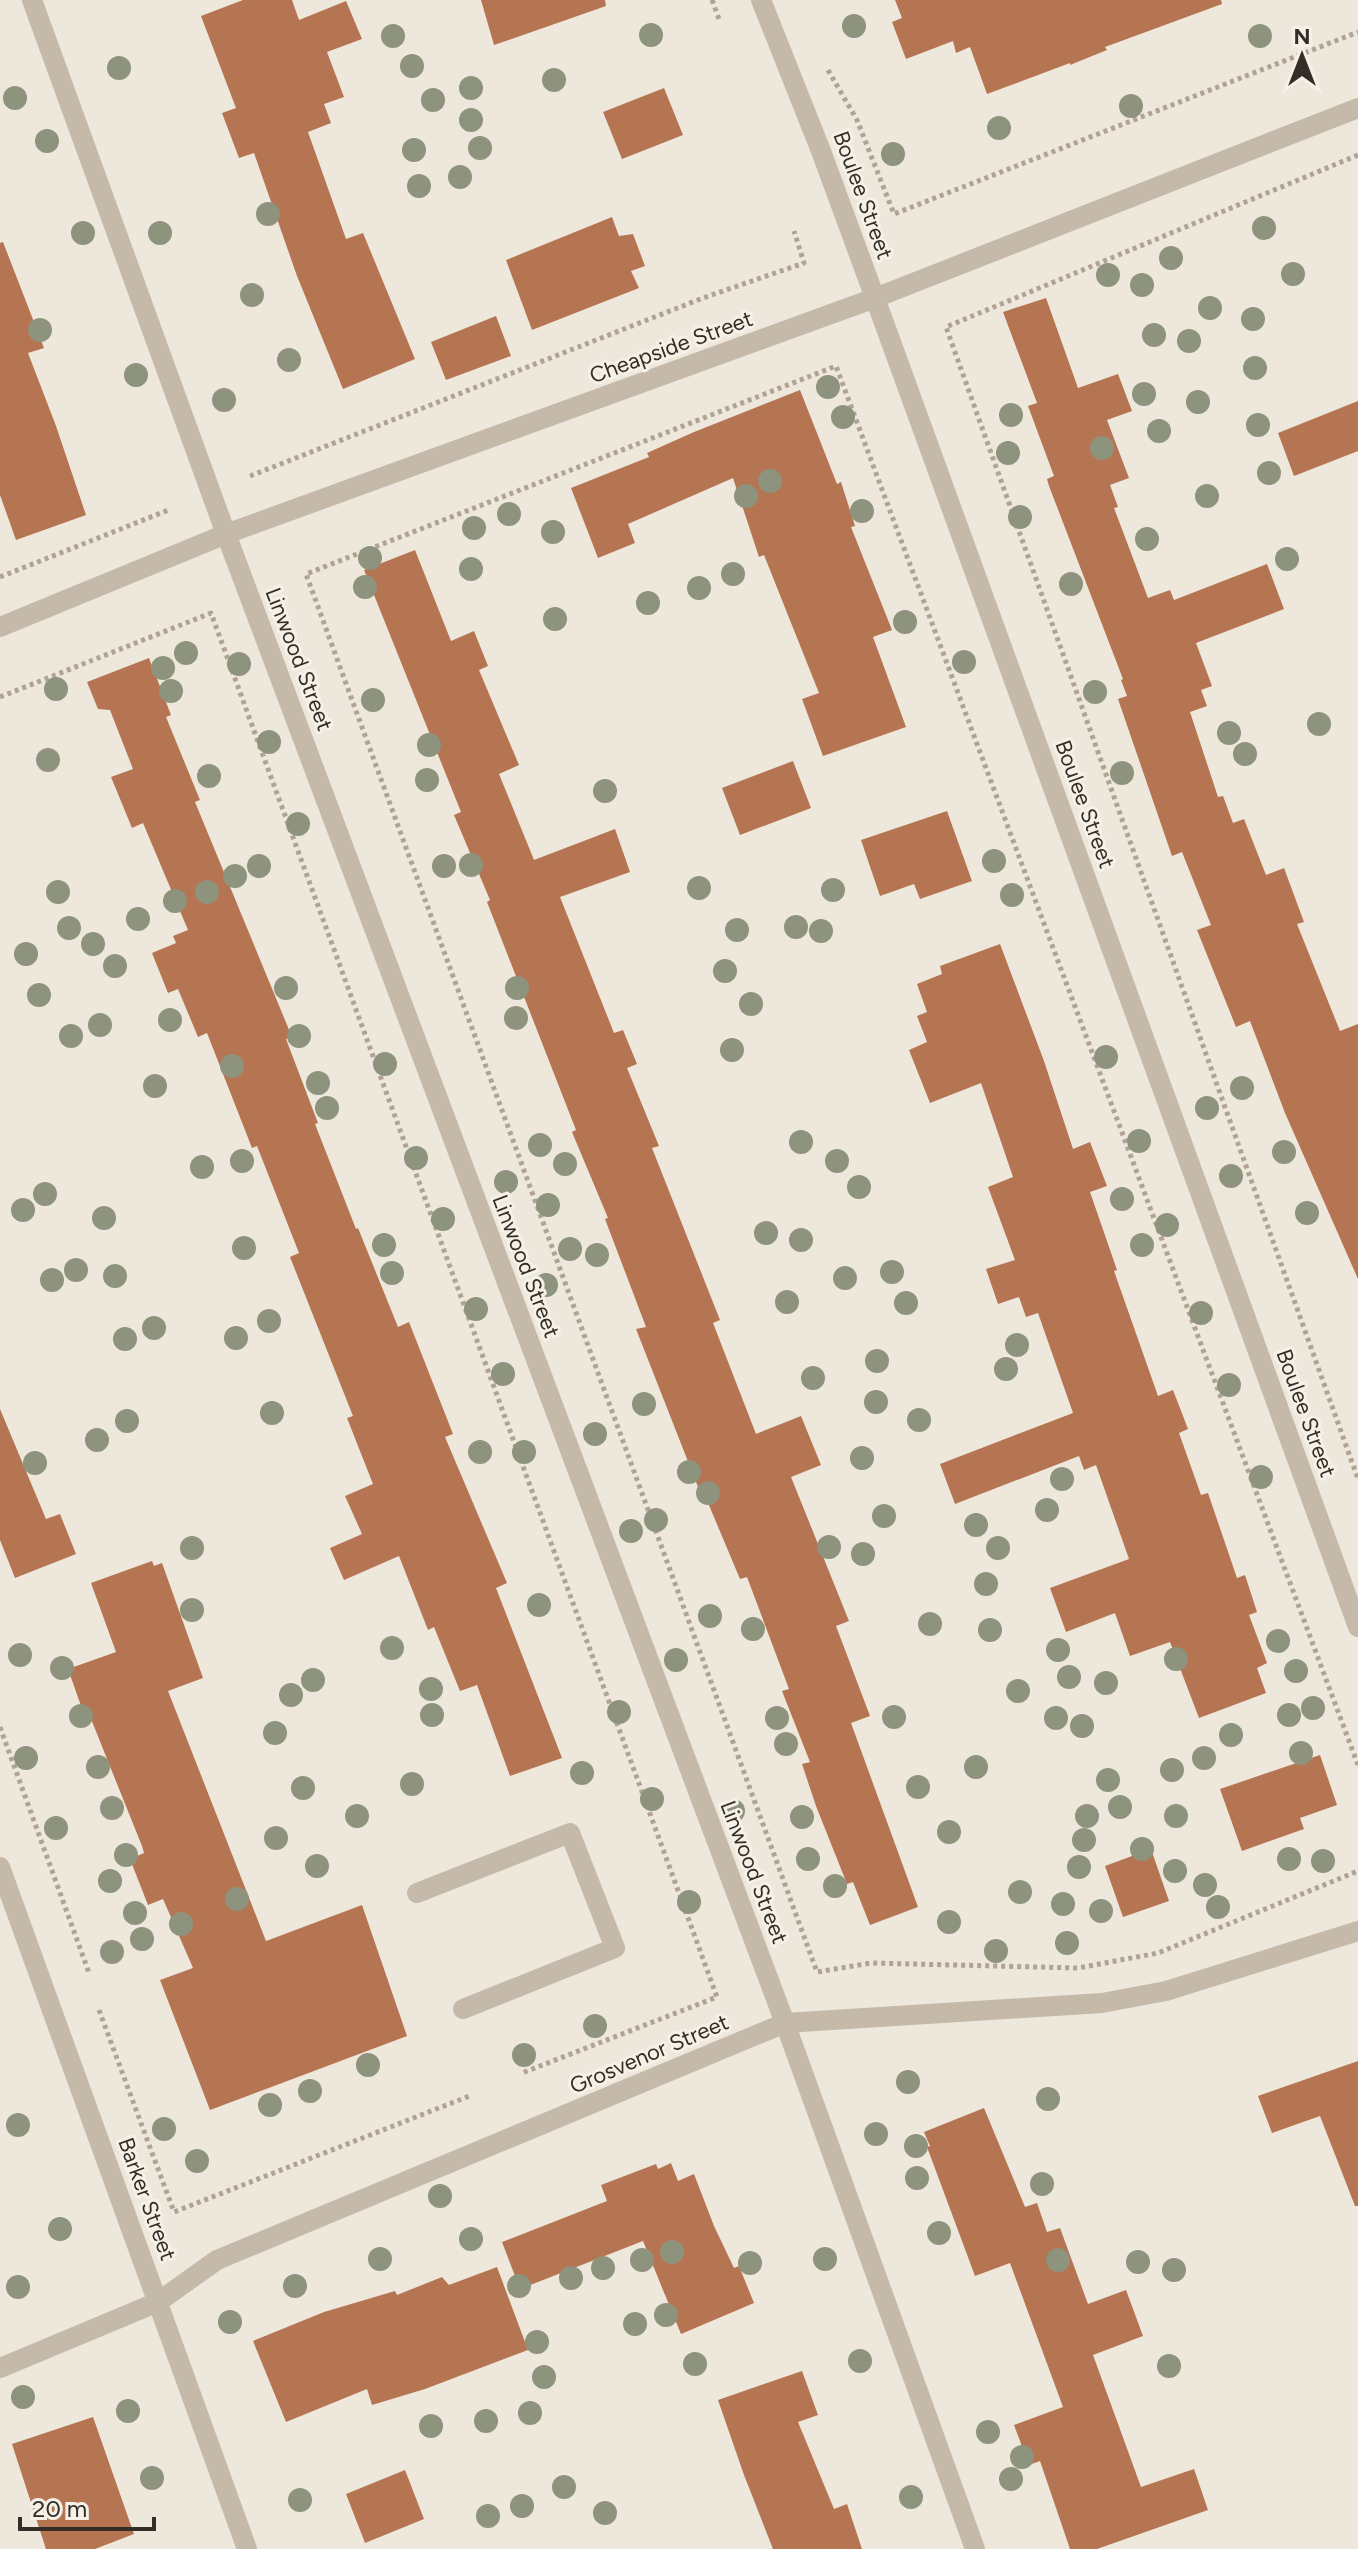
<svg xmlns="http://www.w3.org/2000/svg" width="1358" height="2549" font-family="Figtree,sans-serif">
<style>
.building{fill:#b67552}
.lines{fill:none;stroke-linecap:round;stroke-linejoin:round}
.path{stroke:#b0a394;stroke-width:5;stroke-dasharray:4 4;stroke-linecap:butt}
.minor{stroke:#c5b9a9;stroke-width:20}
.tree{fill:#8e937d}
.labels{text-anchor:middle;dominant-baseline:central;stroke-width:6;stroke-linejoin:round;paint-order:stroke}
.street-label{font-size:22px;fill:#332d28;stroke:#f6f1e7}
</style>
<rect width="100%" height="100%" fill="#eee7dc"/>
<path class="building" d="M243 0H292L299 20 346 1 362 39 327 52 344 97 324 104 331 123 308 132 346 239 363 233 415 359 343 389 297 276 254 153 239 158 222 113 236 108 201 16Z
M481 0H605L606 6 494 45Z
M895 0H1221L1222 4 1105 47 1107 50 1070 65V63L987 94 970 47 956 53 953 41 906 59 892 22 902 18Z
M664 88 683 135 622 159 603 112Z
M612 217 619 236 633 234 645 266 631 271 639 288 532 330 506 260Z
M3 242 44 348 28 353 56 426 86 515 16 540 0 495V243Z
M1046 298 1078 388 1118 374 1132 411 1107 420 1129 478 1110 485 1118 507 1114 508 1148 598 1170 590 1174 600 1267 564 1284 609 1196 643 1212 686 1201 690 1207 706 1190 712 1218 797 1223 796 1233 823 1244 819 1266 875 1284 868 1304 922 1297 924 1340 1031 1358 1024V1279L1285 1113 1250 1021 1236 1027 1197 930 1211 925 1182 852 1172 856 1118 699 1127 696 1121 680 1123 679 1049 486 1047 479 1054 476 1028 406 1037 403 1003 312Z
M496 316 511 356 446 380 431 342Z
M800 390 837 484 841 482 855 526 851 527 892 630 873 637 906 727 823 756 802 699 819 693 764 555 759 557 733 478 628 524 635 543 598 558 571 488 649 457 647 453 694 432Z
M1358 401V451L1294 476 1278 433Z
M415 550 451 641 474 631 488 666 479 670 519 765 499 774 534 860 615 829 630 872 560 897 614 1033 623 1030 637 1064 627 1068 659 1146 652 1148 720 1320 713 1323 756 1434 801 1416 821 1465 791 1477 849 1621 836 1626 870 1716 851 1723 918 1907 870 1925 853 1882 847 1884 816 1806 802 1764 810 1762 782 1691 789 1689 747 1577 740 1579 703 1491 700 1492 636 1329 646 1327 605 1219 608 1218 572 1132 576 1130 487 902 490 900 454 815 461 812 364 570Z
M149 658 171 715 166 717 200 800 195 802 292 1037 286 1039 318 1123 315 1124 356 1229 358 1228 398 1327 409 1322 453 1434 445 1437 507 1583 496 1588 562 1758 510 1776 477 1685 460 1691 434 1627 428 1630 399 1556 344 1580 330 1548 362 1534 345 1496 373 1484 347 1418 353 1416 290 1257 299 1253 257 1146 252 1148 207 1033 198 1037 178 989 168 993 152 953 176 943 173 936 188 930 143 823 132 828 111 777 133 769 110 710 98 709 87 682Z
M793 761 811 808 740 835 722 788Z
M947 811 972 881 920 899 914 884 880 896 861 840Z
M1000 944 1044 1061 1073 1149 1090 1142 1107 1186 1090 1192 1117 1270 1114 1271 1158 1396 1173 1390 1188 1429 1179 1433 1201 1495 1208 1493 1237 1578 1245 1575 1257 1612 1249 1615 1267 1663 1257 1668 1266 1693 1199 1718 1170 1642 1130 1656 1115 1613 1066 1632 1050 1588 1129 1559 1096 1465 1084 1470 1079 1456 955 1504 940 1464 1073 1413 1038 1313 1026 1317 1019 1297 998 1304 986 1269 1015 1260 988 1187 1013 1177 981 1083 930 1103 909 1050 927 1042 917 1016 927 1012 917 984 942 974 940 966Z
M0 1409 46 1519 60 1514 76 1554 15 1578 0 1540Z
M152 1561 154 1566 162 1563 203 1678 168 1691 266 1941 362 1905 407 2036 210 2110 160 1980 193 1968 163 1899 148 1905 130 1859 144 1853 142 1846 91 1719 86 1720 68 1669 116 1652 91 1583Z
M1320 1755 1337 1805 1300 1818 1304 1829 1242 1851 1220 1789Z
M1151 1849 1169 1901 1123 1917 1105 1866Z
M1358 2061V2206H1355L1320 2116 1272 2133 1258 2096Z
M984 2108 1025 2207 1037 2203 1047 2232 1060 2228 1088 2304 1126 2290 1143 2336 1093 2355 1141 2487 1194 2469 1208 2510 1097 2549H1070L1040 2461 1029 2465 1014 2425 1063 2407 1010 2263 975 2276 927 2147 930 2146 924 2132Z
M671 2163 678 2181 694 2174 714 2226 734 2268 739 2266 754 2303 681 2334 643 2241 520 2289 502 2242 607 2201 601 2185 656 2164 658 2169Z
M497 2267 528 2350 425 2389 372 2405 367 2389 286 2422 253 2341 324 2312 395 2291 397 2295 442 2277 449 2285Z
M802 2371 818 2415 798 2422 834 2509 847 2504 862 2549H773L744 2475 718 2400Z
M93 2417 134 2534 95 2549H46L12 2444Z
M405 2470 424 2519 365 2543 346 2494Z"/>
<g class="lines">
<path class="path" d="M712 0 719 19
M828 70 857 120 894 214 1358 32
M1358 155 946 327 1358 1479
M250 476 703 298 804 263 794 231
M0 577 171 509
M0 697 211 613 717 1997 522 2073
M0 1727 89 1973
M1358 1765 836 366 306 574 817 1972 871 1963 1078 1968 1158 1953 1358 1871
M99 2010 174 2212 472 2095"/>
<path class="minor" d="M32 0 226 534 785 2023 975 2549
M761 0 821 151 875 298 1358 1627
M0 627 226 534 875 298 1358 108
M0 1867 247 2549
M417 1893 570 1833 615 1948 463 2009
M0 2368 158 2302 217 2260 785 2023 1102 2003 1166 1991 1358 1931"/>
</g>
<g class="tree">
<circle cx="854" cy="26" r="12"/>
<circle cx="651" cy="35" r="12"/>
<circle cx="393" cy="36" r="12"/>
<circle cx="1260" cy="36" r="12"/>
<circle cx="412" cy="66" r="12"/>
<circle cx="119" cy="68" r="12"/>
<circle cx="554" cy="80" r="12"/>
<circle cx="471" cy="88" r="12"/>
<circle cx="15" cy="98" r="12"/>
<circle cx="433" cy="100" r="12"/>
<circle cx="1131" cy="106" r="12"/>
<circle cx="471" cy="120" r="12"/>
<circle cx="999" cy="128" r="12"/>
<circle cx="47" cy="141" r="12"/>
<circle cx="480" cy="148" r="12"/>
<circle cx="414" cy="150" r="12"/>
<circle cx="893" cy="154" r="12"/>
<circle cx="460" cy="177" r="12"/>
<circle cx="419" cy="186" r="12"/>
<circle cx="268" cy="214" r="12"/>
<circle cx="1264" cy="228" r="12"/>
<circle cx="83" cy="233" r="12"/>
<circle cx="160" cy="233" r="12"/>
<circle cx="1171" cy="258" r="12"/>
<circle cx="1293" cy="274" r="12"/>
<circle cx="1108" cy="275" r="12"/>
<circle cx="1142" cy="285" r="12"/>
<circle cx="252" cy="295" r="12"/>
<circle cx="1210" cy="308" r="12"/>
<circle cx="1253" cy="319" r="12"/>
<circle cx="40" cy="330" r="12"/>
<circle cx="1154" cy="335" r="12"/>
<circle cx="1189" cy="341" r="12"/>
<circle cx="289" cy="360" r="12"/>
<circle cx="1255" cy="368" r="12"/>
<circle cx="136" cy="375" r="12"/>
<circle cx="828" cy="387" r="12"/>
<circle cx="1144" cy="394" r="12"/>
<circle cx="224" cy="400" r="12"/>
<circle cx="1198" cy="402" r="12"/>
<circle cx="1011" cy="415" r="12"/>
<circle cx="843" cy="417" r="12"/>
<circle cx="1258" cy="425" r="12"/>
<circle cx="1159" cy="431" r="12"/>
<circle cx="1102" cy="448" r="12"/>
<circle cx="1008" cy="453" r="12"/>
<circle cx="1269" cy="473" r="12"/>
<circle cx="770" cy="481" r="12"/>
<circle cx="746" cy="496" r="12"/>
<circle cx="1207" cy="496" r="12"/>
<circle cx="862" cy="511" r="12"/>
<circle cx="509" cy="514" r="12"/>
<circle cx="1020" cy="517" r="12"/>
<circle cx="474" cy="528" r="12"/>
<circle cx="553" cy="532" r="12"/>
<circle cx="1147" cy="539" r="12"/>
<circle cx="370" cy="558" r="12"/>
<circle cx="1287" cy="559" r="12"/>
<circle cx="471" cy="569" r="12"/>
<circle cx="733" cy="574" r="12"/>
<circle cx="1071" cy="584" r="12"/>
<circle cx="365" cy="587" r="12"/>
<circle cx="699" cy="588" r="12"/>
<circle cx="648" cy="603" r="12"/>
<circle cx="555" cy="619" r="12"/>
<circle cx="905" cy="622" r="12"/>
<circle cx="186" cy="653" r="12"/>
<circle cx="964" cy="662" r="12"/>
<circle cx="239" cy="664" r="12"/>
<circle cx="163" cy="668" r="12"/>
<circle cx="56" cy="689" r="12"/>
<circle cx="171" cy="691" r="12"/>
<circle cx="1095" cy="692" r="12"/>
<circle cx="373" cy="700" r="12"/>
<circle cx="1319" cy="724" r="12"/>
<circle cx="1229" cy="733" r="12"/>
<circle cx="269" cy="742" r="12"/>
<circle cx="429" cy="745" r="12"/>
<circle cx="1245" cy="754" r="12"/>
<circle cx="48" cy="760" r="12"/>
<circle cx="1122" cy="773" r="12"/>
<circle cx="209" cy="776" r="12"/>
<circle cx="427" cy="780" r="12"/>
<circle cx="605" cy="791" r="12"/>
<circle cx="298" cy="824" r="12"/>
<circle cx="994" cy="861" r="12"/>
<circle cx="471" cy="865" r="12"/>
<circle cx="259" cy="866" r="12"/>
<circle cx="444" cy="866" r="12"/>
<circle cx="235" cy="876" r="12"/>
<circle cx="699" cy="888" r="12"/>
<circle cx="833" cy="890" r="12"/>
<circle cx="58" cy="892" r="12"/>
<circle cx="207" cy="892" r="12"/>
<circle cx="1012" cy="895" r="12"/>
<circle cx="175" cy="901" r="12"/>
<circle cx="138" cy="919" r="12"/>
<circle cx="796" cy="927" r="12"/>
<circle cx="69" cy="928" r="12"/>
<circle cx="737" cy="930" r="12"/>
<circle cx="821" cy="931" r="12"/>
<circle cx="93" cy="944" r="12"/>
<circle cx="26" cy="954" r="12"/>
<circle cx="115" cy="966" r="12"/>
<circle cx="725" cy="971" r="12"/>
<circle cx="286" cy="988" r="12"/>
<circle cx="517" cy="988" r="12"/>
<circle cx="39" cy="995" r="12"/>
<circle cx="751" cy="1004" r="12"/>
<circle cx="516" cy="1018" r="12"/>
<circle cx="170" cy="1020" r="12"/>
<circle cx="100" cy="1025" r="12"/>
<circle cx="71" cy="1036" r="12"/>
<circle cx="299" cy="1036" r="12"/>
<circle cx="732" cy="1050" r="12"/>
<circle cx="1106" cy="1057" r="12"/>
<circle cx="385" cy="1064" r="12"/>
<circle cx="232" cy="1066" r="12"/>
<circle cx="318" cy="1083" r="12"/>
<circle cx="155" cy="1086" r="12"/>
<circle cx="1242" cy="1088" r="12"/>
<circle cx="327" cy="1108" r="12"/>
<circle cx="1207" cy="1108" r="12"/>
<circle cx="1139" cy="1141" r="12"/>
<circle cx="801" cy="1142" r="12"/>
<circle cx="540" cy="1145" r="12"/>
<circle cx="1284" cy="1152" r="12"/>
<circle cx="416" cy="1158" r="12"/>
<circle cx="242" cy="1161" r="12"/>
<circle cx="837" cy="1161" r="12"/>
<circle cx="565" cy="1164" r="12"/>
<circle cx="202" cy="1167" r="12"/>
<circle cx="1231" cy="1176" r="12"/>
<circle cx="506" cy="1182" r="12"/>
<circle cx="859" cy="1187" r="12"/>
<circle cx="45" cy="1194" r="12"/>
<circle cx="1122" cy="1199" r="12"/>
<circle cx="548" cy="1205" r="12"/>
<circle cx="23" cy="1210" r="12"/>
<circle cx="1307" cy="1213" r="12"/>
<circle cx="104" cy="1218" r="12"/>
<circle cx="443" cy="1219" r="12"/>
<circle cx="1167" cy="1225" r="12"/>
<circle cx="766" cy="1233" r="12"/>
<circle cx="801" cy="1240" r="12"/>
<circle cx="384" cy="1245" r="12"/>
<circle cx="1142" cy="1245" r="12"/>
<circle cx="244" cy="1248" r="12"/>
<circle cx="570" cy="1249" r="12"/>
<circle cx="597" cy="1255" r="12"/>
<circle cx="76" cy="1270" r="12"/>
<circle cx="892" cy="1272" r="12"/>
<circle cx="392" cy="1273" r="12"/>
<circle cx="115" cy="1276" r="12"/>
<circle cx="845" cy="1278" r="12"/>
<circle cx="52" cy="1280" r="12"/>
<circle cx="546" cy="1285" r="12"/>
<circle cx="787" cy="1302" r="12"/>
<circle cx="906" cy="1303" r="12"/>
<circle cx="476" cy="1309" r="12"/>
<circle cx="1201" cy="1313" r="12"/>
<circle cx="269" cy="1321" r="12"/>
<circle cx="154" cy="1328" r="12"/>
<circle cx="236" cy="1338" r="12"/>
<circle cx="125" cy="1339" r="12"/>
<circle cx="1017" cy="1345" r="12"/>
<circle cx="877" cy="1361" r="12"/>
<circle cx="1006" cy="1369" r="12"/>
<circle cx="503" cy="1374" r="12"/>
<circle cx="813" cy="1378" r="12"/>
<circle cx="1229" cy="1385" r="12"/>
<circle cx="876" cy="1402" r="12"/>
<circle cx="644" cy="1404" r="12"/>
<circle cx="272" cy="1413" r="12"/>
<circle cx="919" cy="1420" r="12"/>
<circle cx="127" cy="1421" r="12"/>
<circle cx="595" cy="1434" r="12"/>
<circle cx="97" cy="1440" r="12"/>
<circle cx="480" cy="1452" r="12"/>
<circle cx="524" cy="1452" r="12"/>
<circle cx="862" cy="1458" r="12"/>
<circle cx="35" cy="1463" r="12"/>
<circle cx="689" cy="1472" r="12"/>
<circle cx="1261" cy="1477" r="12"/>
<circle cx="1062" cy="1479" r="12"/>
<circle cx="708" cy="1493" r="12"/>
<circle cx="1047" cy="1510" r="12"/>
<circle cx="884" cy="1516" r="12"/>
<circle cx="656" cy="1520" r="12"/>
<circle cx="976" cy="1525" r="12"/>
<circle cx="631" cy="1531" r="12"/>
<circle cx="829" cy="1547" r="12"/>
<circle cx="192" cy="1548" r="12"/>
<circle cx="998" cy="1548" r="12"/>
<circle cx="863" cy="1554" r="12"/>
<circle cx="986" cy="1584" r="12"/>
<circle cx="539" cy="1605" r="12"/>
<circle cx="192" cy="1610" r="12"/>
<circle cx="710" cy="1616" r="12"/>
<circle cx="930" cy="1624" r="12"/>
<circle cx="753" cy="1629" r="12"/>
<circle cx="990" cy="1630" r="12"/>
<circle cx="1278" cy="1641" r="12"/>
<circle cx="392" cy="1648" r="12"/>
<circle cx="1058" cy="1650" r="12"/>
<circle cx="20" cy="1655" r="12"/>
<circle cx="1176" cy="1659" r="12"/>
<circle cx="676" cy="1660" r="12"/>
<circle cx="62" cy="1668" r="12"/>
<circle cx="1296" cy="1671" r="12"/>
<circle cx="1069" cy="1677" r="12"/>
<circle cx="313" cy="1680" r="12"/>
<circle cx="1106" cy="1683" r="12"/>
<circle cx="431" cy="1689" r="12"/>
<circle cx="1018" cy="1691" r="12"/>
<circle cx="291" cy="1695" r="12"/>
<circle cx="1313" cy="1708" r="12"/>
<circle cx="619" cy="1712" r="12"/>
<circle cx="432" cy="1715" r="12"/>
<circle cx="1289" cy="1715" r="12"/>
<circle cx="81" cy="1716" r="12"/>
<circle cx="894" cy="1717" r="12"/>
<circle cx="777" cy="1718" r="12"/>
<circle cx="1056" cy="1718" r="12"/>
<circle cx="1082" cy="1726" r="12"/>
<circle cx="275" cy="1733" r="12"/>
<circle cx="1231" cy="1735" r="12"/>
<circle cx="786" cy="1744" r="12"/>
<circle cx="1301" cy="1753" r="12"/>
<circle cx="26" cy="1758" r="12"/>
<circle cx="1204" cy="1758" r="12"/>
<circle cx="98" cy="1767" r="12"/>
<circle cx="976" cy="1767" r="12"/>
<circle cx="1172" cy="1770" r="12"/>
<circle cx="582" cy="1773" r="12"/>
<circle cx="1108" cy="1780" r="12"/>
<circle cx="412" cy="1784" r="12"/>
<circle cx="918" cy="1787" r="12"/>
<circle cx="303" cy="1788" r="12"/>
<circle cx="652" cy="1799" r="12"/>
<circle cx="1120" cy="1807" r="12"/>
<circle cx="112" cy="1808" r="12"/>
<circle cx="733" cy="1811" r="12"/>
<circle cx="357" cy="1816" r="12"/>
<circle cx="1087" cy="1816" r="12"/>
<circle cx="1176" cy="1816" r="12"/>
<circle cx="802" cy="1817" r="12"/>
<circle cx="56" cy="1828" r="12"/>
<circle cx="949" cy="1832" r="12"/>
<circle cx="276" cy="1838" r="12"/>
<circle cx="1084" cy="1840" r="12"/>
<circle cx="1142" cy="1849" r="12"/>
<circle cx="126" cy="1855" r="12"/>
<circle cx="808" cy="1859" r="12"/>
<circle cx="1289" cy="1859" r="12"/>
<circle cx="1323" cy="1861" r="12"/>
<circle cx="317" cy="1866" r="12"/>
<circle cx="1079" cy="1867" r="12"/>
<circle cx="1175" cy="1871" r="12"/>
<circle cx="110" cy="1881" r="12"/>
<circle cx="1205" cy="1885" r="12"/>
<circle cx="835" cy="1886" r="12"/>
<circle cx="1020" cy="1892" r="12"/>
<circle cx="237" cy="1899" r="12"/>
<circle cx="689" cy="1902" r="12"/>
<circle cx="1063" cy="1904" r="12"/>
<circle cx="1218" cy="1907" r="12"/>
<circle cx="1101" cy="1911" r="12"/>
<circle cx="135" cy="1913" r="12"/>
<circle cx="949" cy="1922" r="12"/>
<circle cx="181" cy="1924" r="12"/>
<circle cx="142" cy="1939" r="12"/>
<circle cx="1067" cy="1943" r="12"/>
<circle cx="996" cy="1951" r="12"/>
<circle cx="112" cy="1952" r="12"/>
<circle cx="595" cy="2026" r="12"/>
<circle cx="524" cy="2055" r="12"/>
<circle cx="368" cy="2065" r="12"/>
<circle cx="908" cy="2082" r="12"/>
<circle cx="310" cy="2091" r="12"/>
<circle cx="1048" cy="2099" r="12"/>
<circle cx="270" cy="2105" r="12"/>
<circle cx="18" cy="2125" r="12"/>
<circle cx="164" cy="2129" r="12"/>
<circle cx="876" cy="2134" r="12"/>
<circle cx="916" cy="2146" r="12"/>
<circle cx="197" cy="2161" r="12"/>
<circle cx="917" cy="2178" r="12"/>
<circle cx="1042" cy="2184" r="12"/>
<circle cx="440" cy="2196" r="12"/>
<circle cx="60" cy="2229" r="12"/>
<circle cx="939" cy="2233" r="12"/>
<circle cx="471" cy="2239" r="12"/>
<circle cx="672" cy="2252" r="12"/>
<circle cx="380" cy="2259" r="12"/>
<circle cx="825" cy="2259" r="12"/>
<circle cx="642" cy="2260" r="12"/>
<circle cx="1058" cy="2260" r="12"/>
<circle cx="1138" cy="2262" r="12"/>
<circle cx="750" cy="2263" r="12"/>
<circle cx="603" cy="2268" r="12"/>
<circle cx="1174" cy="2270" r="12"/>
<circle cx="571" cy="2278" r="12"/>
<circle cx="295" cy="2286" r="12"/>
<circle cx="519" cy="2286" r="12"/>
<circle cx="18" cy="2287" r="12"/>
<circle cx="666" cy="2315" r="12"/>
<circle cx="230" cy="2322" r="12"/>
<circle cx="635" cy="2324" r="12"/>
<circle cx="537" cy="2342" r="12"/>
<circle cx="860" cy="2361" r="12"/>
<circle cx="695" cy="2364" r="12"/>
<circle cx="1169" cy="2366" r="12"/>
<circle cx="544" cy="2377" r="12"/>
<circle cx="23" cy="2397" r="12"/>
<circle cx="128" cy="2411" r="12"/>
<circle cx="530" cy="2413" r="12"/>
<circle cx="486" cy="2421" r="12"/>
<circle cx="431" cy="2426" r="12"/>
<circle cx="988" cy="2432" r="12"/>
<circle cx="1022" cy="2457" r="12"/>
<circle cx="152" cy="2478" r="12"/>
<circle cx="1011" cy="2479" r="12"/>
<circle cx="564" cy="2487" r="12"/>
<circle cx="911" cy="2497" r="12"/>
<circle cx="300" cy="2500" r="12"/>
<circle cx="522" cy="2506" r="12"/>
<circle cx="605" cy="2513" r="12"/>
<circle cx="488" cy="2516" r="12"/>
</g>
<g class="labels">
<g class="street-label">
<text transform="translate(863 195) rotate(70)">Boulee Street</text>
<text transform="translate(671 347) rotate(-20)">Cheapside Street</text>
<text transform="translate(299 659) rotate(69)">Linwood Street</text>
<text transform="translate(1085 804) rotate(70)">Boulee Street</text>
<text transform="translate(526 1266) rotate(69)">Linwood Street</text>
<text transform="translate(1306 1413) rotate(70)">Boulee Street</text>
<text transform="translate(754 1872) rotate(69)">Linwood Street</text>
<text transform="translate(649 2054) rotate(-23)">Grosvenor Street</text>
<text transform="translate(147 2199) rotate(70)">Barker Street</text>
</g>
</g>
<g transform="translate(1302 56)" stroke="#f6f1e7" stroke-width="6" paint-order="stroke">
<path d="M0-6L14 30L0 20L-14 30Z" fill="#332d28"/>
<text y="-12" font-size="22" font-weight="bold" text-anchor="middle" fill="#332d28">N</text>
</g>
<path d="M20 2517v12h134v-12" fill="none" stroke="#332d28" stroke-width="4"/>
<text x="32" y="2517" font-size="24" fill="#332d28" stroke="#f6f1e7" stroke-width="6" paint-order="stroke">20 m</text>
</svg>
